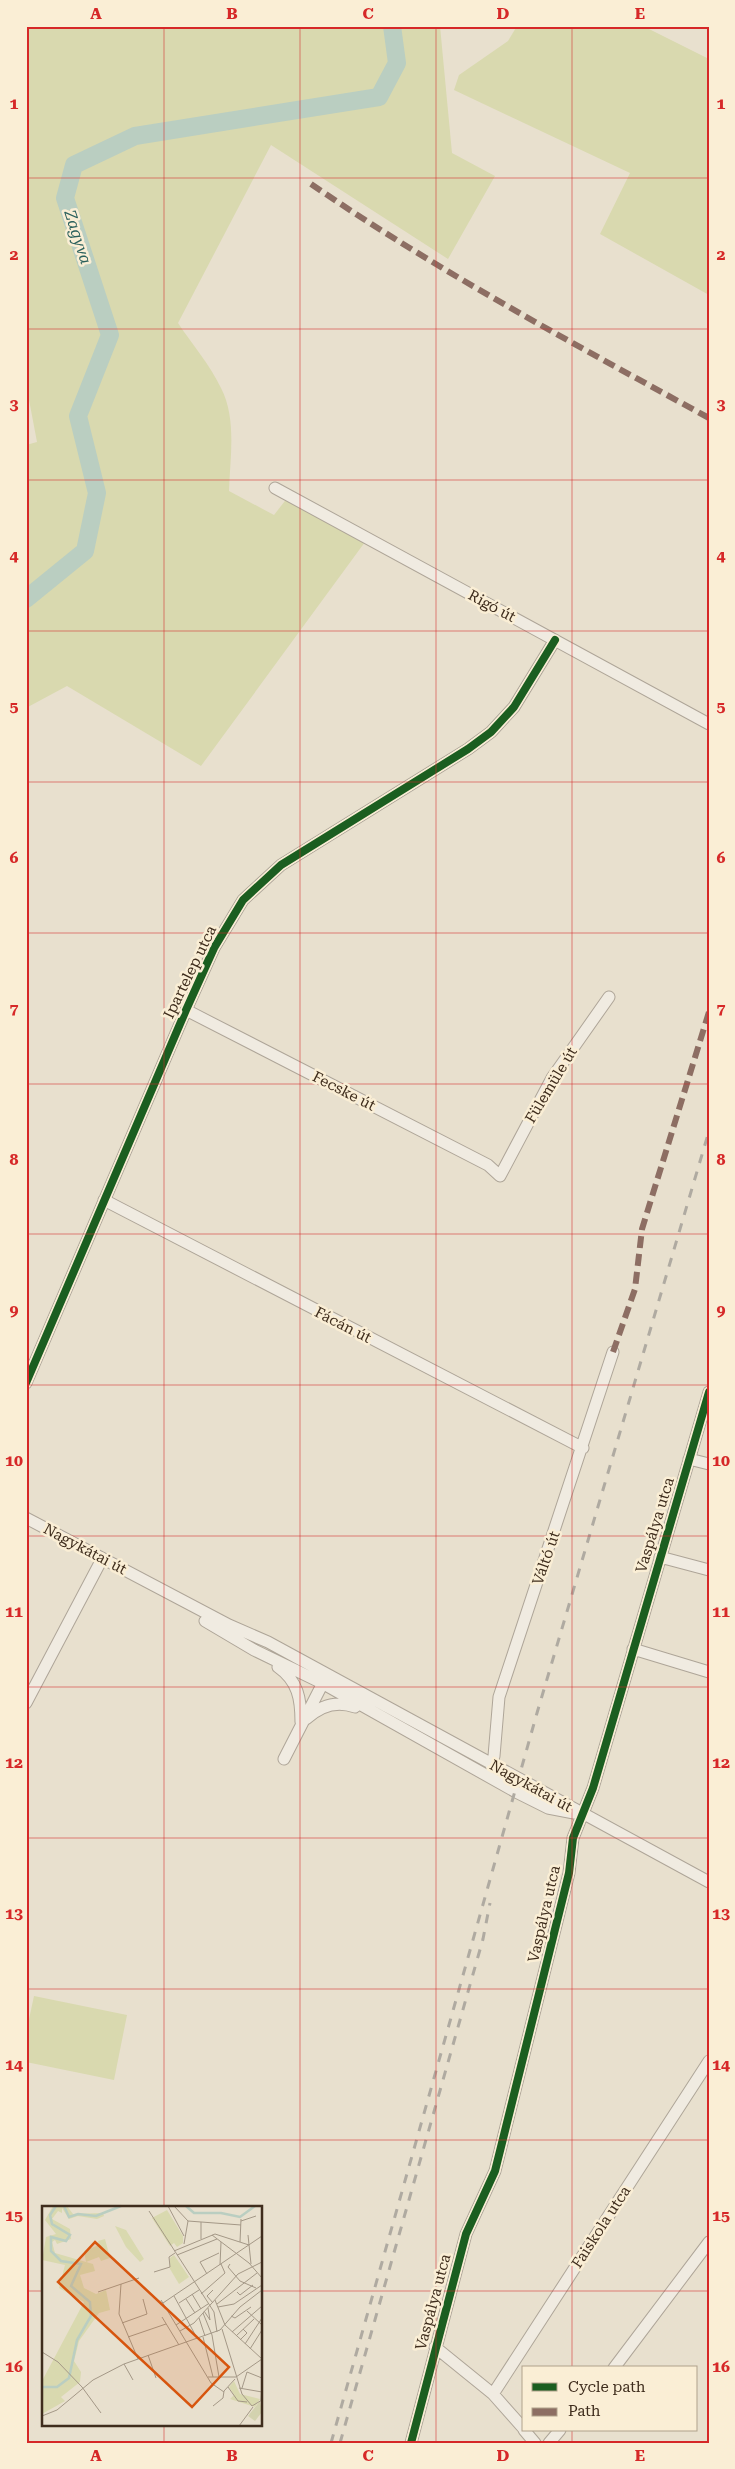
<svg xmlns="http://www.w3.org/2000/svg" width="735" height="2469" font-family="'Roboto Serif',serif">
<style>
.green{fill:#d9d9af}
.lines{fill:none;stroke-linecap:round;stroke-linejoin:round}
.river{stroke:#bacec1;stroke-width:18}
.minor-casing{stroke:#aea598;stroke-width:13}
.minor{stroke:#f0ebe1;stroke-width:11}
.rail{stroke:#afaaa1;stroke-width:3;stroke-dasharray:9 9;stroke-linecap:butt}
.quiet{stroke:#8d6e63;stroke-width:6;stroke-dasharray:12 6;stroke-linecap:butt}
.cycleway-casing{stroke:#faeed5;stroke-width:11}
.cycleway{stroke:#1b5e20;stroke-width:8}
.grid{fill:none;stroke:#d62828;stroke-width:1;stroke-opacity:0.55}
.labels{text-anchor:middle;dominant-baseline:central;stroke-width:5;stroke-linejoin:round;paint-order:stroke}
.street-label{font-size:15px;fill:#3f2d1d;stroke:#faeed5}
.water-label{font-size:16px;font-style:italic;fill:#2b605c;stroke:#faeed5}
.inset-river{fill:none;stroke:#bacec1;stroke-width:2.5}
.inset-road{fill:none;stroke:#a49887;stroke-width:1}
.view{fill:#d7550e;fill-opacity:0.15;stroke:#d7550e;stroke-width:2.5}
.inset-edge{fill:none;stroke:#3f2d1d;stroke-width:2.5}
.neatline{fill:none;stroke:#d62828;stroke-width:2}
.grid-label{font-size:16px;text-anchor:middle;font-weight:bold;fill:#d62828}
</style>
<rect width="100%" height="100%" fill="#e8e0ce"/>
<path class="green" d="M26 26H440L452 153 495 176 448 259 271 145 178 323C192 344 210 365 221 388 237 419 230 458 229 491L274 515 288 497 365 542 201 766 67 686 26 708V445L37 442 26 384Z
M517 26H643L709 59V295L600 234 630 173 454 90 459 75 508 41Z
M34 1996 127 2015 114 2080 26 2062V2033Z"/>
<g class="lines">
<path class="river" d="M26 599 85 551 97 493 78 416 110 335 65 198 74 165 135 136 379 97 397 63 392 26"/>
<g class="minor-casing">
<path id="minor" d="M275 488 709 724
M186 1010 488 1165 500 1176 552 1078 609 997
M104 1200 583 1448
M26 1383 186 1010 214 948 243 900 281 865 468 749 491 732 514 707 555 640
M689 1459 709 1464
M26 1518 229 1625 268 1642 709 1882
M660 1557 709 1570
M205 1621 254 1650 322 1683 516 1792 548 1808 574 1813
M633 1649 709 1672
M278 1667C298 1681 301 1699 301 1722
M26 1703 102 1559
M306 1719C320 1706 336 1700 355 1707
M284 1759 326 1677
M491 1765 494 1756 499 1697 613 1352
M435 2347 493 2394 524 2429
M614 2368 709 2242
M493 2394 709 2061
M524 2430 535 2443
M411 2443 466 2234 495 2171 569 1873 573 1838 593 1788 709 1392
M549 2443 560 2430"/>
</g>
<use href="#minor" class="minor"/>
<path class="rail" d="M331 2443 537 1713 709 1131
M340 2443 483 1939 490 1903"/>
<path class="quiet" d="M311 184C438 271 574 344 709 418
M613 1352 635 1289 642 1229 709 1012"/>
<g class="cycleway-casing">
<path id="cycleway" d="M26 1383 186 1010 214 948 243 900 281 865 468 749 491 732 514 707 555 640
M411 2443 466 2234 495 2171 569 1873 573 1838 593 1788 709 1392"/>
</g>
<use href="#cycleway" class="cycleway"/>
</g>
<path class="grid" d="M164 26V2208M300 26V2443M436 26V2443M572 26V2368M26 178H709M26 329H709M26 480H709M26 631H709M26 782H709M26 933H709M26 1084H709M26 1234H709M26 1385H709M26 1536H709M26 1687H709M26 1838H709M26 1989H709M26 2140H709M26 2291H44M261 2291H709M164 2425V2443M572 2430V2443"/>
<g class="labels">
<g class="street-label">
<text transform="translate(492 606) rotate(28)">Rigó út</text>
<text transform="translate(190 972) rotate(-64)">Ipartelep utca</text>
<text transform="translate(551 1085) rotate(-59)">Fülemüle út</text>
<text transform="translate(344 1091) rotate(27)">Fecske út</text>
<text transform="translate(343 1325) rotate(27)">Fácán út</text>
<text transform="translate(655 1525) rotate(-73)">Vaspálya utca</text>
<text transform="translate(85 1549) rotate(28)">Nagykátai út</text>
<text transform="translate(546 1558) rotate(-71)">Váltó út</text>
<text transform="translate(531 1786) rotate(29)">Nagykátai út</text>
<text transform="translate(544 1914) rotate(-77)">Vaspálya utca</text>
<text transform="translate(601 2227) rotate(-57)">Faiskola utca</text>
<text transform="translate(433 2302) rotate(-75)">Vaspálya utca</text>
</g>
<g class="water-label">
<text transform="translate(78 237) rotate(72)">Zagyva</text>
</g>
</g>
<g transform="translate(42 2206)">
<rect width="220" height="220" fill="#e8e0ce"/>
<path d="M11 0H25L31 8 61 7 62 10 55 13 36 10 27 13 20 2V7L16 5 10 13 28 23 29 33 15 38 13 34 10 36 13 47 51 58 53 65 38 69 42 82 54 88 64 84 68 104 57 107 37 135 32 155 39 166 38 176 19 191 23 195 0 208V175L42 96 17 82 23 59 0 54 4 31 14 28 3 14ZM125 4 141 30V37L135 41 132 37 128 40 110 12ZM73 20 84 24 102 53 98 56 84 41ZM63 33 68 52 59 55 57 51 44 56 42 45 57 39 56 35ZM132 49 147 71 137 78 128 63V52ZM192 175 198 188 218 193 213 201 188 193 192 189 187 181Z" fill="#d9d9af"/>
<path d="M218 195 220 206 213 215 206 210Z" fill="#d3d2af"/>
<path class="inset-river" d="M22 0 27 11 36 8 54 10 79 0M144 0 152 7H179L198 11 213 0M0 181H15L27 172 35 134 49 110 48 96 29 80 39 58 19 55 9 45V31L24 35 28 29 10 18 8 9 14 0"/>
<path class="inset-road" d="M126 0 142 30M132 0 146 15 199 19M148 0H164M107 5 172 106 175 126M199 15 214 10M170 29 207 57 220 72M206 29 209 58M159 33V16M198 36 199 13M142 38 146 15M132 45 173 28 207 39M135 49 175 33M188 58 186 61 198 75 214 82M178 59 179 36M112 66 128 61 127 51 133 47M165 68 158 56 177 47M79 78 77 108 96 153M56 86 97 72M195 86 198 89 211 79M150 88 159 103M159 88 183 67 179 58M132 90 155 132M144 93 153 107M119 94 169 177 182 186M173 94 183 119 220 153M121 97 220 30M137 97 157 84M171 97 165 90 171 84M175 98 215 67M176 101 192 98 220 79M162 105 168 114 166 102M205 105 220 119M161 107 170 129 177 171M189 110 193 112 209 101M120 111 137 139M157 112 163 130M80 117 105 108 101 93M134 119 166 98M180 123 200 188 210 200 220 194M138 125 152 117 196 68 220 56M190 126 220 100M194 130 212 113M86 131 124 118M161 131 171 171M198 134 205 127 201 123M203 138 220 112M208 143 220 124M0 146 16 156 40 181 59 207M106 149 114 172M82 158 91 174M205 166 220 172M166 171H194L220 153M186 181 196 195 205 196M197 182 220 186M200 182 205 166M219 194 220 175M171 200 181 192 182 185 193 173M0 210 15 204 51 174 82 158 178 124 198 101 220 84M197 220 211 201"/>
<path class="view" d="M53 36 187 161 150 201 16 76Z"/>
<rect width="220" height="220" class="inset-edge"/>
</g>
<rect width="735" height="2469" fill="none" stroke="#faeed5" stroke-width="55"/>
<rect x="522" y="2366" width="175" height="65" fill="#faeed5" stroke="#afa18b"/>
<rect x="532" y="2383" width="25" height="8" fill="#1b5e20" stroke="#afa18b"/>
<text x="568" y="2392" font-size="15" fill="#3f2d1d">Cycle path</text>
<rect x="532" y="2408" width="25" height="8" fill="#8d6e63" stroke="#afa18b"/>
<text x="568" y="2416" font-size="15" fill="#3f2d1d">Path</text>
<rect x="28" y="28" width="680" height="2414" class="neatline"/>
<g class="grid-label">
<text x="96" y="19">A</text>
<text x="232" y="19">B</text>
<text x="368" y="19">C</text>
<text x="503" y="19">D</text>
<text x="640" y="19">E</text>
<text x="14" y="109">1</text>
<text x="721" y="109">1</text>
<text x="14" y="260">2</text>
<text x="721" y="260">2</text>
<text x="14" y="410">3</text>
<text x="721" y="410">3</text>
<text x="14" y="561">4</text>
<text x="721" y="561">4</text>
<text x="14" y="712">5</text>
<text x="721" y="712">5</text>
<text x="14" y="863">6</text>
<text x="721" y="863">6</text>
<text x="14" y="1014">7</text>
<text x="721" y="1014">7</text>
<text x="14" y="1165">8</text>
<text x="721" y="1165">8</text>
<text x="14" y="1316">9</text>
<text x="721" y="1316">9</text>
<text x="14" y="1466">10</text>
<text x="721" y="1466">10</text>
<text x="14" y="1617">11</text>
<text x="721" y="1617">11</text>
<text x="14" y="1768">12</text>
<text x="721" y="1768">12</text>
<text x="14" y="1919">13</text>
<text x="721" y="1919">13</text>
<text x="14" y="2070">14</text>
<text x="721" y="2070">14</text>
<text x="14" y="2221">15</text>
<text x="721" y="2221">15</text>
<text x="14" y="2372">16</text>
<text x="721" y="2372">16</text>
<text x="96" y="2461">A</text>
<text x="232" y="2461">B</text>
<text x="368" y="2461">C</text>
<text x="503" y="2461">D</text>
<text x="640" y="2461">E</text>
</g>
</svg>
